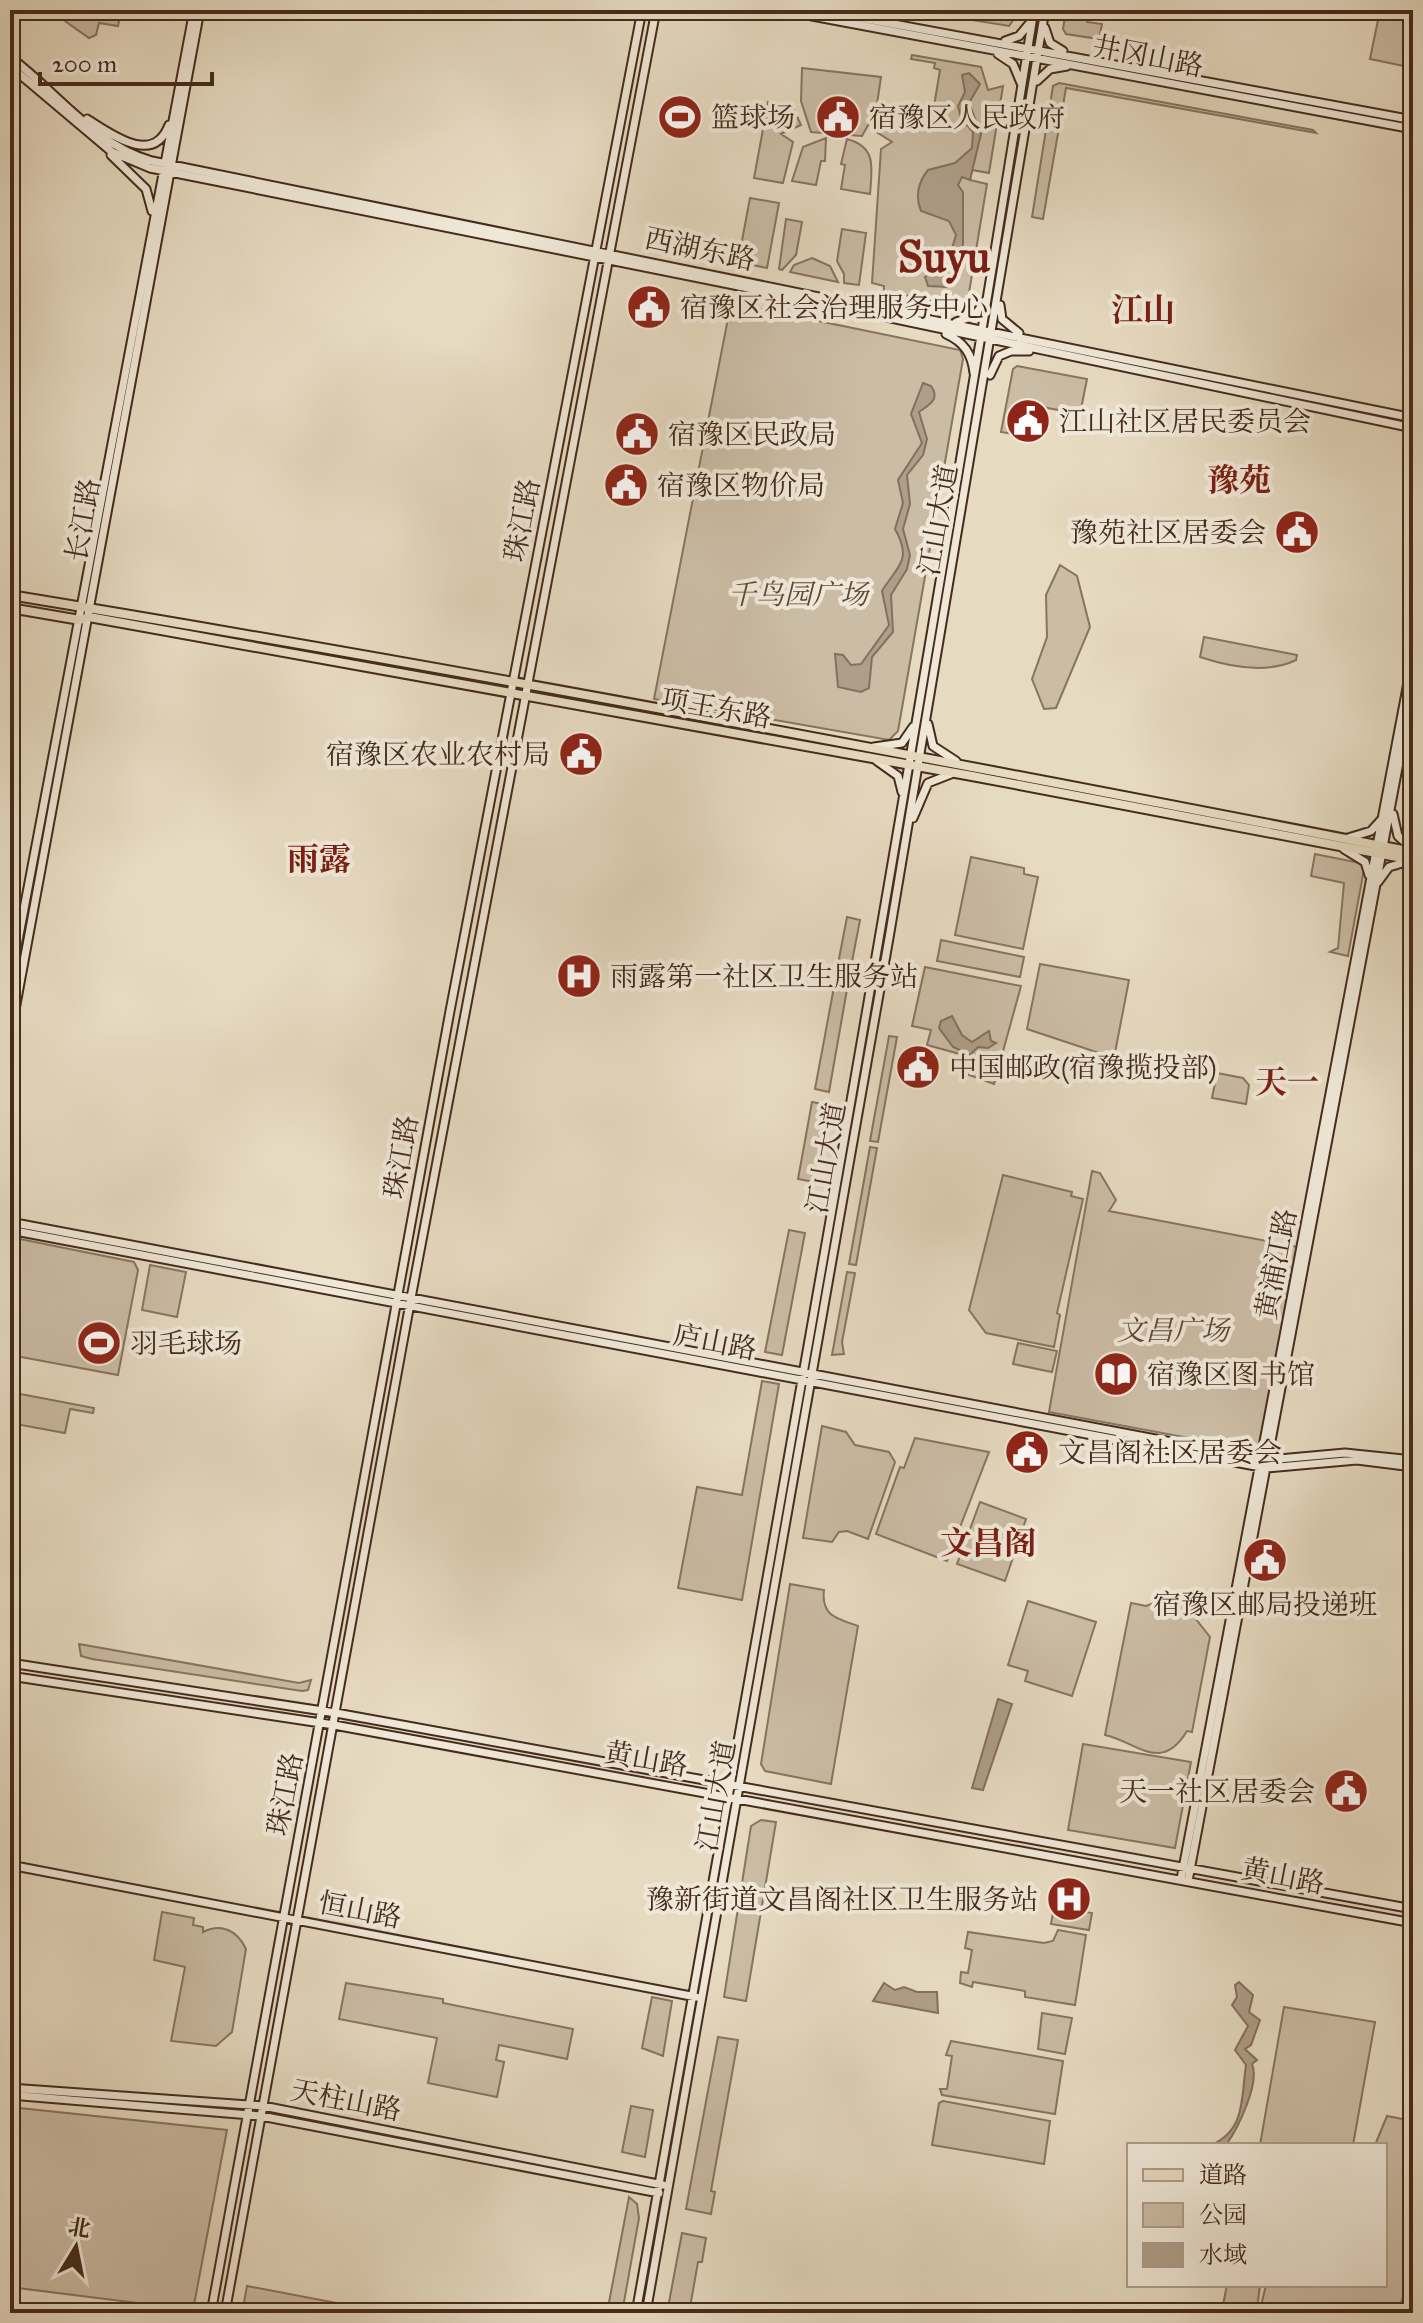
<svg xmlns="http://www.w3.org/2000/svg" width="1423" height="2323" font-family="'IM FELL Great Primer','Noto Serif SC',serif">
<style>
.green{fill:#cbbca5;stroke:#887460;stroke-width:2}
.water{fill:#af9e89;stroke:#85705d;stroke-width:2}
.lines{fill:none;stroke-linecap:round;stroke-linejoin:round}
.secondary-casing{stroke:#452b1c;stroke-width:11}
.primary-casing{stroke:#452b1c;stroke-width:12}
.highway-casing{stroke:#452b1c;stroke-width:13}
.secondary{stroke:#efe7d7;stroke-width:7}
.primary{stroke:#e6dac1;stroke-width:8}
.highway{stroke:#e6dac1;stroke-width:9}
.labels{text-anchor:middle;dominant-baseline:central;stroke-width:8;stroke-linejoin:round;paint-order:stroke}
.street-label{font-size:28px;fill:#452b1c;stroke:#efe7d7}
.poi-label{font-size:28px;fill:#452b1c;stroke:#efe7d7;text-anchor:start}
.park-label{font-size:28px;font-style:italic;fill:#604837;stroke:#efe7d7}
.quarter-label{font-size:32px;font-weight:bold;fill:#7a1f14;stroke:#efe7d7}
.town-label{font-size:44px;font-weight:bold;fill:#7a1f14;stroke:#efe7d7}
</style>
<rect width="100%" height="100%" fill="#e6dac1"/>
<filter id="stains"><feTurbulence type="fractalNoise" baseFrequency=".0025" numOctaves="4"/><feColorMatrix values="0 0 0 0 .2 0 0 0 0 .09 0 0 0 0 .02 0 0 0 .5 -.17"/></filter>
<radialGradient id="worn" r=".72"><stop offset=".6" stop-color="#630" stop-opacity="0"/><stop offset="1" stop-color="#630" stop-opacity=".3"/></radialGradient>
<path class="green" d="M59 10H121L118 26 99 23 96 35 89 38 65 21Z
M936 10H1020L1009 26 935 14Z
M1066 10 1088 13 1087 22 1102 24 1099 39 1066 34 1063 29Z
M1380 10H1413L1404 66 1370 59Z
M912 55 981 67 988 90 1003 86 989 173 972 170 970 180 987 184 967 305 962 307 884 291V286L872 283 881 149 892 142 875 131 881 123 930 130 940 70 934 68 935 63 911 59Z
M802 68 881 77 876 111 862 136 811 132 801 101Z
M1059 83 1313 130 1316 133 1066 88 1043 219 1032 217 1053 86Z
M768 102 792 106 801 125 781 134 793 142 783 183 754 178Z
M826 138 825 161H821L816 185 792 181 803 147Z
M847 139C877 147 872 168 870 194L841 189 845 165 841 164Z
M750 198 779 203 767 268 738 262Z
M786 219 802 222 796 255 782 270 779 269Z
M842 229 866 233 859 285 844 283V274L837 261Z
M812 258 830 266 838 282 790 272 794 265Z
M731 303 960 350 963 359 898 731 889 740 654 699Z
M1017 366 1087 379 1080 414 1026 404 1020 435 1001 432 1013 369Z
M1060 565 1077 576 1090 627 1056 708 1044 709 1032 679 1047 637 1046 595Z
M1204 637 1297 655 1296 660C1267 674 1230 667 1200 657Z
M1315 854 1365 864 1348 956 1330 952 1338 948 1344 883 1311 876Z
M971 857 1024 868V874L1038 877 1023 949 955 935Z
M847 917 860 920 850 972 837 969Z
M941 940 1024 957 1020 977 937 961Z
M1040 964 1129 980 1114 1058 1027 1029Z
M925 967 1021 986 994 1084 955 1070 960 1054 927 1045 931 1030 912 1026Z
M836 976 849 978 829 1092 815 1089Z
M889 1036 897 1037 878 1142 870 1141Z
M1217 1073 1243 1078 1249 1085 1246 1104 1212 1098Z
M812 1102 828 1105 814 1182 798 1179Z
M870 1147 877 1148 856 1265 849 1264Z
M1092 1171 1100 1173 1116 1200 1109 1211 1298 1247 1259 1451 1049 1412Z
M1003 1175 1072 1192 1071 1196 1083 1199 1057 1313 1060 1315 1054 1347 986 1333 969 1310Z
M789 1230 805 1233 782 1355 765 1352Z
M10 1237 134 1262 138 1270 118 1375 10 1355Z
M150 1265 186 1272 177 1317 142 1310Z
M847 1272 855 1273 842 1342 844 1354 832 1355Z
M1018 1343 1057 1351 1052 1372 1013 1364Z
M762 1381 779 1384 742 1600 678 1588 697 1487 742 1495Z
M10 1392 94 1408 93 1413 70 1409 65 1433 10 1423Z
M822 1426 846 1432 855 1445 889 1452 895 1462 868 1539 847 1531 839 1532 832 1542 803 1538Z
M915 1438 989 1452 947 1561 876 1534 900 1467 904 1468Z
M980 1502 1026 1519 1005 1581 957 1564Z
M790 1584 824 1590C821 1616 836 1618 858 1626L831 1784 765 1771 761 1764Z
M1162 1600 1183 1603 1210 1637 1192 1732 1187 1731C1161 1774 1137 1742 1105 1735L1131 1603 1146 1606Z
M1028 1601 1096 1622 1072 1696 1025 1681 1028 1671 1008 1665Z
M79 1644 299 1683 311 1680 308 1690 302 1691 92 1659 81 1656Z
M1083 1744 1191 1762 1175 1848 1068 1830Z
M761 1820 776 1822 746 2001 724 1997 751 1826Z
M1054 1907 1092 1913 1089 1930 1051 1924Z
M162 1912 194 1918 193 1925 203 1927V1932C221 1923 237 1930 246 1949L232 2032 216 2046 171 2041 185 1967 154 1960Z
M1058 1930 1086 1935 1075 2005 1025 1997V1991L973 1982 972 1987 960 1983 961 1972 968 1973 972 1950 965 1948 968 1932 1044 1943 1053 1941Z
M346 1983 443 1999V2003L573 2029 567 2059 499 2045 496 2060 504 2062 497 2097 428 2083 437 2038 339 2019Z
M652 1997 672 2001 663 2056 642 2048Z
M1284 2007 1375 2022 1353 2145H1260Z
M1042 2013 1072 2018 1065 2054 1038 2049Z
M718 2037 738 2040 711 2191 715 2192 711 2214 686 2209Z
M951 2041 1063 2061 1055 2114 942 2095 940 2089H947L952 2056 946 2055Z
M943 2101 1050 2121 1044 2164 932 2145 939 2103Z
M631 2106 653 2110 645 2157 622 2152Z
M10 2107 227 2130 193 2310 10 2287Z
M1387 2116 1413 2121V2264L1398 2313H1251L1254 2310 1223 2305 1227 2285H1260L1257 2309 1261 2306 1266 2285H1385V2145H1375Z
M629 2197 637 2204 639 2218 622 2313H607Z
M682 2233 706 2238 702 2262H698L689 2313H667Z
M247 2286 389 2313H242Z"/>
<path class="water" d="M969 73 980 84 969 103 981 134 970 180 962 177 958 185 963 192V244L960 257 947 273V287L928 286 925 277 950 255 956 235 949 221 921 211C915 197 918 182 928 170L955 163 972 148 973 132 961 118 958 106 965 92 962 75Z
M923 383 931 386C941 400 928 405 919 412L927 439 923 455 907 475 910 504 903 529 910 555 907 569 891 595 893 632 872 657 869 688 861 692 838 687 835 654 843 655 851 665 861 664 889 625 882 591C897 566 913 561 895 529L903 503 898 480 922 443 911 414Z
M952 1016 962 1035 972 1042 989 1031 991 1041 996 1043 988 1048 978 1047 970 1055 953 1047 939 1028 941 1021Z
M998 1699 1012 1704 983 1790 972 1788Z
M1239 1982 1253 1995 1249 2012 1260 2020 1251 2045 1245 2049 1257 2060 1252 2064C1260 2082 1239 2127 1226 2145H1211C1246 2130 1241 2098 1246 2065L1235 2050 1248 2026 1232 2005 1237 1997 1235 1985Z
M884 1983 895 1990 904 1987 917 1992H937L938 2013 873 2001Z"/>
<g class="lines">
<g class="secondary-casing">
<path id="secondary" d="M780 10 1413 129
M818 10 1413 120
M1045 28 1050 43 1063 51
M1005 41 1019 36 1029 24
M998 54 1013 64 1021 83
M10 57C57 92 94 145 152 161L1413 418
M10 66 112 152 150 168 729 284 1413 428
M1037 81 1050 69 1067 66
M87 119C110 133 153 167 169 125
M111 155 146 189 152 211
M1000 305 1002 319 1019 333
M956 322 974 316 986 300
M946 334C964 342 972 354 974 373
M990 375 999 356 1011 351H1029
M928 724 933 746 956 761
M874 747 902 743 913 727
M877 761 898 776 902 792
M1393 814 1398 836 1413 849
M913 818 928 783 951 774
M1348 838 1371 831 1381 820
M1344 849 1365 862 1369 875
M1378 882 1389 867 1409 861
M10 983 194 10
M10 1037 200 10
M10 1222 1267 1460 1345 1453 1413 1460
M10 1230 1266 1468 1357 1460 1413 1467
M10 1663 336 1713 1413 1909
M10 1676 334 1725 1413 1923
M10 1865 696 1997
M1181 1879 1413 656
M1188 1881 1413 688
M10 2088 263 2106 663 2185
M10 2095 261 2116 659 2193
M211 2313 450 1011 642 10
M225 2313 411 1298 656 10
M636 2313C773 1546 911 779 1034 10
M646 2313 889 938 1045 10"/>
</g>
<g class="primary-casing">
<path id="primary" d="M10 595C479 672 946 761 1413 852
M10 608 80 620 89 617 972 776 1413 860"/>
</g>
<g class="highway-casing">
<path id="highway" d="M1412 2313 1413 2308"/>
</g>
<use href="#secondary" class="secondary"/>
<use href="#primary" class="primary"/>
<use href="#highway" class="highway"/>
</g>
<defs>
<g id="stadium-disc" transform="scale(2.3)"><circle r="9.5" fill="#8f2418" stroke="#efe7d7"/><path d="M0-5a6.5 5 0 1 0 0 10a6.5 5 0 1 0 0-10ZM-3.5-1.8h7v3.6h-7Z" fill="#fff"/></g>
<g id="civic-disc" transform="scale(2.3)"><circle r="9.5" fill="#8f2418" stroke="#efe7d7"/><path d="M-.6-6.5H3V-4.5H.6V-3L4-1V1h2V6H-6V1h2V-1L-.6-3ZM-1.2 2.5V6h2.4V2.5Z" fill="#fff"/></g>
<g id="hospital-disc" transform="scale(2.3)"><circle r="9.5" fill="#8f2418" stroke="#efe7d7"/><path d="M-5-5h3v3.5h4V-5h3V5h-3V1.5h-4V5h-3Z" fill="#fff"/></g>
<g id="library-disc" transform="scale(2.3)"><circle r="9.5" fill="#8f2418" stroke="#efe7d7"/><path d="M-6-4Q-3-5.5-.7-3.5V5Q-3 3-6 4ZM6-4Q3-5.5 .7-3.5V5Q3 3 6 4Z" fill="#fff"/></g>
</defs>
<g fill-rule="evenodd">
<use href="#stadium-disc" x="680" y="117"/>
<use href="#civic-disc" x="838" y="117"/>
<use href="#civic-disc" x="649" y="307"/>
<use href="#civic-disc" x="1028" y="421"/>
<use href="#civic-disc" x="637" y="434"/>
<use href="#civic-disc" x="626" y="485"/>
<use href="#civic-disc" x="1297" y="532"/>
<use href="#civic-disc" x="581" y="754"/>
<use href="#hospital-disc" x="579" y="976"/>
<use href="#civic-disc" x="918" y="1067"/>
<use href="#stadium-disc" x="99" y="1343"/>
<use href="#library-disc" x="1116" y="1374"/>
<use href="#civic-disc" x="1027" y="1452"/>
<use href="#civic-disc" x="1265" y="1560"/>
<use href="#civic-disc" x="1346" y="1791"/>
<use href="#hospital-disc" x="1069" y="1899"/>
</g>
<g class="labels">
<g class="street-label">
<text transform="translate(1148 56) rotate(11)">井冈山路</text>
<text transform="translate(700 249) rotate(12)">西湖东路</text>
<text transform="translate(83 520) rotate(-80)">长江路</text>
<text transform="translate(522 520) rotate(-79)">珠江路</text>
<text transform="translate(938 520) rotate(-80)">江山大道</text>
<text transform="translate(716 708) rotate(10)">项王东路</text>
<text transform="translate(401 1157) rotate(-80)">珠江路</text>
<text transform="translate(826 1158) rotate(-80)">江山大道</text>
<text transform="translate(1276 1264) rotate(-79)">黄浦江路</text>
<text transform="translate(715 1342) rotate(11)">庐山路</text>
<text transform="translate(646 1759) rotate(10)">黄山路</text>
<text transform="translate(285 1794) rotate(-79)">珠江路</text>
<text transform="translate(716 1796) rotate(-80)">江山大道</text>
<text transform="translate(1283 1876) rotate(11)">黄山路</text>
<text transform="translate(360 1910) rotate(11)">恒山路</text>
<text transform="translate(346 2100) rotate(11)">天柱山路</text>
</g>
<g class="poi-label">
<text x="711" y="117">篮球场</text>
<text x="869" y="117">宿豫区人民政府</text>
<text x="680" y="307">宿豫区社会治理服务中心</text>
<text x="1059" y="421">江山社区居民委员会</text>
<text x="668" y="434">宿豫区民政局</text>
<text x="657" y="485">宿豫区物价局</text>
<text x="1266" y="532" text-anchor="end">豫苑社区居委会</text>
<text x="550" y="754" text-anchor="end">宿豫区农业农村局</text>
<text x="610" y="976">雨露第一社区卫生服务站</text>
<text x="949" y="1067">中国邮政(宿豫揽投部)</text>
<text x="130" y="1343">羽毛球场</text>
<text x="1147" y="1374">宿豫区图书馆</text>
<text x="1058" y="1452">文昌阁社区居委会</text>
<text x="1265" y="1604" text-anchor="middle">宿豫区邮局投递班</text>
<text x="1315" y="1791" text-anchor="end">天一社区居委会</text>
<text x="1038" y="1899" text-anchor="end">豫新街道文昌阁社区卫生服务站</text>
</g>
<g class="park-label">
<text x="798" y="594">千鸟园广场</text>
<text x="1173" y="1330">文昌广场</text>
</g>
<g class="quarter-label">
<text x="1143" y="310">江山</text>
<text x="1239" y="480">豫苑</text>
<text x="319" y="859">雨露</text>
<text x="1287" y="1082">天一</text>
<text x="988" y="1543">文昌阁</text>
</g>
<g class="town-label">
<text x="944" y="257">Suyu</text>
</g>
</g>
<rect width="1423" height="2323" fill="none" stroke="#e6dac1" stroke-width="40"/>
<rect x="12" y="12" width="1399" height="2299" fill="none" stroke="#452b1c" stroke-width="4"/>
<rect x="20" y="20" width="1383" height="2283" fill="none" stroke="#452b1c" stroke-width="2"/>
<rect x="1127" y="2143" width="260" height="144" fill="#efe7d7" stroke="#ab9c8c" stroke-width="2"/>
<rect x="1143" y="2169" width="40" height="12" fill="#e6dac1" stroke="#ab9c8c" stroke-width="2"/>
<text x="1199" y="2183" font-size="24" fill="#452b1c">道路</text>
<rect x="1143" y="2203" width="40" height="24" fill="#cbbca5" stroke="#ab9c8c" stroke-width="2"/>
<text x="1199" y="2223" font-size="24" fill="#452b1c">公园</text>
<rect x="1143" y="2243" width="40" height="24" fill="#af9e89" stroke="#ab9c8c" stroke-width="2"/>
<text x="1199" y="2263" font-size="24" fill="#452b1c">水域</text>
<g transform="translate(76 2247) rotate(10)" stroke="#efe7d7" stroke-width="6" paint-order="stroke">
<path d="M0-6L14 30L0 20L-14 30Z" fill="#452b1c"/>
<text y="-12" font-size="22" font-weight="bold" text-anchor="middle" fill="#452b1c">北</text>
</g>
<path d="M40 72v12h172v-12" fill="none" stroke="#452b1c" stroke-width="4"/>
<text x="52" y="72" font-size="24" fill="#452b1c" stroke="#efe7d7" stroke-width="6" paint-order="stroke">200 m</text>
<rect width="100%" height="100%" filter="url(#stains)"/>
<rect width="100%" height="100%" fill="url(#worn)"/>
</svg>
